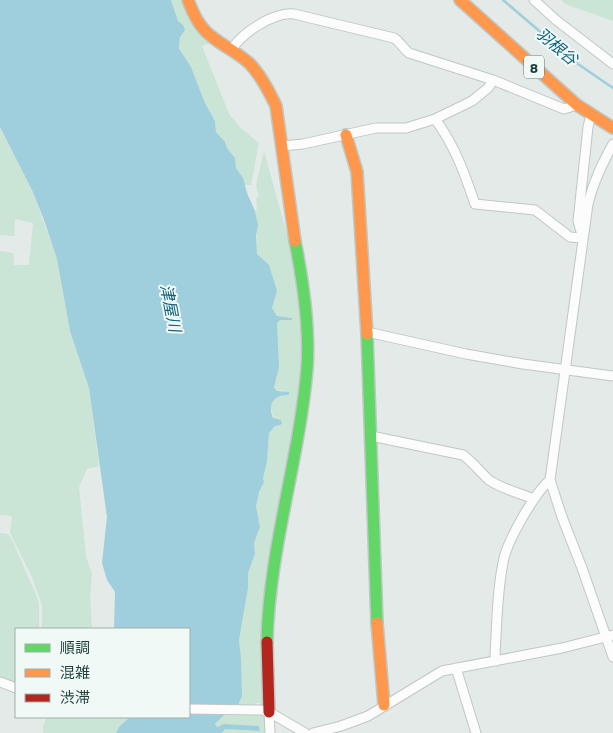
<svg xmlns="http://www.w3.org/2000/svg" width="613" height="733" font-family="'Titillium Web','Noto Sans JP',sans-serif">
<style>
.green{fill:#cae5d5}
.water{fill:#9fcedc}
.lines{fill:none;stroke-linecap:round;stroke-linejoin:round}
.stream{stroke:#9fcedc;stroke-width:2.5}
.street-casing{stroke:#c0c7c4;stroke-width:11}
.fast-casing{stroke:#bec8c5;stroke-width:14}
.slow-casing{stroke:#bec8c5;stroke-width:14}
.jam-casing{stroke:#bec8c5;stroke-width:14}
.street{stroke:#fbfcfb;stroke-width:9}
.fast{stroke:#63d668;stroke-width:11}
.slow{stroke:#ff974d;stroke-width:11}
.jam{stroke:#b3261e;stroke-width:11}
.labels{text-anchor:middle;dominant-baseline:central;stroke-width:4;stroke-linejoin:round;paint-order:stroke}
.shield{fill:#f1f9f6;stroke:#5e7772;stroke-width:1}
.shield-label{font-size:14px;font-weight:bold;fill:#1f3f3a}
.water-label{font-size:16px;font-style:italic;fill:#126382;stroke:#f1f9f6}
</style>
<rect width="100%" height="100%" fill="#e3eae7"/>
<path class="green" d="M171 0H183L210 43 202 46 229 114 242 129 259 143 251 185H244L243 178 236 168 235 158 227 148 225 142 216 132 215 121 205 103 191 67 179 47 180 37 183 25 178 21Z
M561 0H613V21L565 4Z
M0 127 32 190 57 259 70 331 89 388 99 466 87 469 79 487 86 556 92 574 90 597 92 629H42V605L32 577 10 533 12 516 0 515V251L13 253 14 265H29L33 223 15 219 14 236 0 235Z
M264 151 298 274 301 312V368L295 427 271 556 264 708H260V703H255V707L233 706 241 658 239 640 248 588V573L255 554 254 543 260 527 256 506 259 492 264 482 263 478 267 462 269 433 271 429 278 426C269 411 265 393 289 395L283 390 277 391 274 388 277 378V322L280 320H292V318L277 316 272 308 276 295 266 263 257 254C255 240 259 225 255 211L257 209 256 198 259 197 256 185Z
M0 533 8 534 12 540 37 597 39 606V629H16V684L0 679Z
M226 711 261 714 267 721V733H222L225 729 260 731 259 726 224 724 217 727 215 724Z
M47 717H130L119 727 116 733H43V726Z"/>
<path class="water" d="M0 0H171L178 21 183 25 185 30 180 37 179 48 191 67 205 103 215 121 216 132 225 142 227 148 235 158 236 168 243 178 247 193 255 211 258 225 256 236 257 254 269 265 277 291 272 308 277 316 292 318V320H280L277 323 279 367 274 388 277 391 289 392V395C274 394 267 404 273 418L281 420 282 424 274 427 269 433 267 462 263 478 264 482 259 492 256 506 260 527 254 543 255 554 248 573V588L239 640 241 658 242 696 238 705 233 706 215 724 217 727 224 724 259 726 260 731 225 729 222 733H116L119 727 130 717H189V629H114L115 592 107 580 102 563 107 517 89 388 70 331 57 259 44 220 32 190 0 127Z"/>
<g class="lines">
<path class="stream" d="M503 0 578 64 613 88"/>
<g class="street-casing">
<path id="street" d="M534 0 556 20 613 64
M232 49C243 32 274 12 294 14L394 38C401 42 402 48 409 53L493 80
M435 119C455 146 464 172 475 204L535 210 570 237 583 238
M613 144C602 164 593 182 588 204L550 480 562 517 582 568 613 657
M282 146 303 144 376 128H406L435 119 472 101 488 88 493 80 564 109 577 105
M582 235 578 221 588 127 591 114
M367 332 466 354 523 364 613 376
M371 436 463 455C473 462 480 472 489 480 502 489 519 493 534 499
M496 661 495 654C497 623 497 589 504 558 508 542 517 527 525 513 533 501 539 489 550 480
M456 668 476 733
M0 682 16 688
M189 709 261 710 269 712 305 733
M269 712 270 733
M313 733 341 726 368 716 442 671 562 648 613 635"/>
</g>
<g class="fast-casing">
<path id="fast" d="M367 334 377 623
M267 642C269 549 299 461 307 369 310 327 303 281 295 241"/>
</g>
<g class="slow-casing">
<path id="slow" d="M188 0C193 13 199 27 211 36 223 46 237 52 249 63 261 75 269 91 276 106L295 241
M460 0 577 105 613 128
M346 135 357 172 367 334
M377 623 384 705"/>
</g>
<g class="jam-casing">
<path id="jam" d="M267 642 269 712"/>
</g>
<use href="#street" class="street"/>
<use href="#fast" class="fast"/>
<use href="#slow" class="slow"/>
<use href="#jam" class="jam"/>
</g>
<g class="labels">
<rect class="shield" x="524" y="55.5" width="20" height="23" rx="4"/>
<g class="shield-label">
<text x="534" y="67">8</text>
</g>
<g class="water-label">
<text transform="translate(557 46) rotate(40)">羽根谷</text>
<text transform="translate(171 308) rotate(79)">津屋川</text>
</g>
</g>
<rect x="15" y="628" width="175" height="90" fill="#f1f9f6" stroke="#9dafab"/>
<rect x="25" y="644" width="25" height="8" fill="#63d668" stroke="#9dafab"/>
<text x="60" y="653" font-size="15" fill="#1f3f3a">順調</text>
<rect x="25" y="669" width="25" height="8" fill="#ff974d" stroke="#9dafab"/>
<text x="60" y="678" font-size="15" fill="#1f3f3a">混雑</text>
<rect x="25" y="694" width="25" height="8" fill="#b3261e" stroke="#9dafab"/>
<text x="60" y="703" font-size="15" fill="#1f3f3a">渋滞</text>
</svg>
